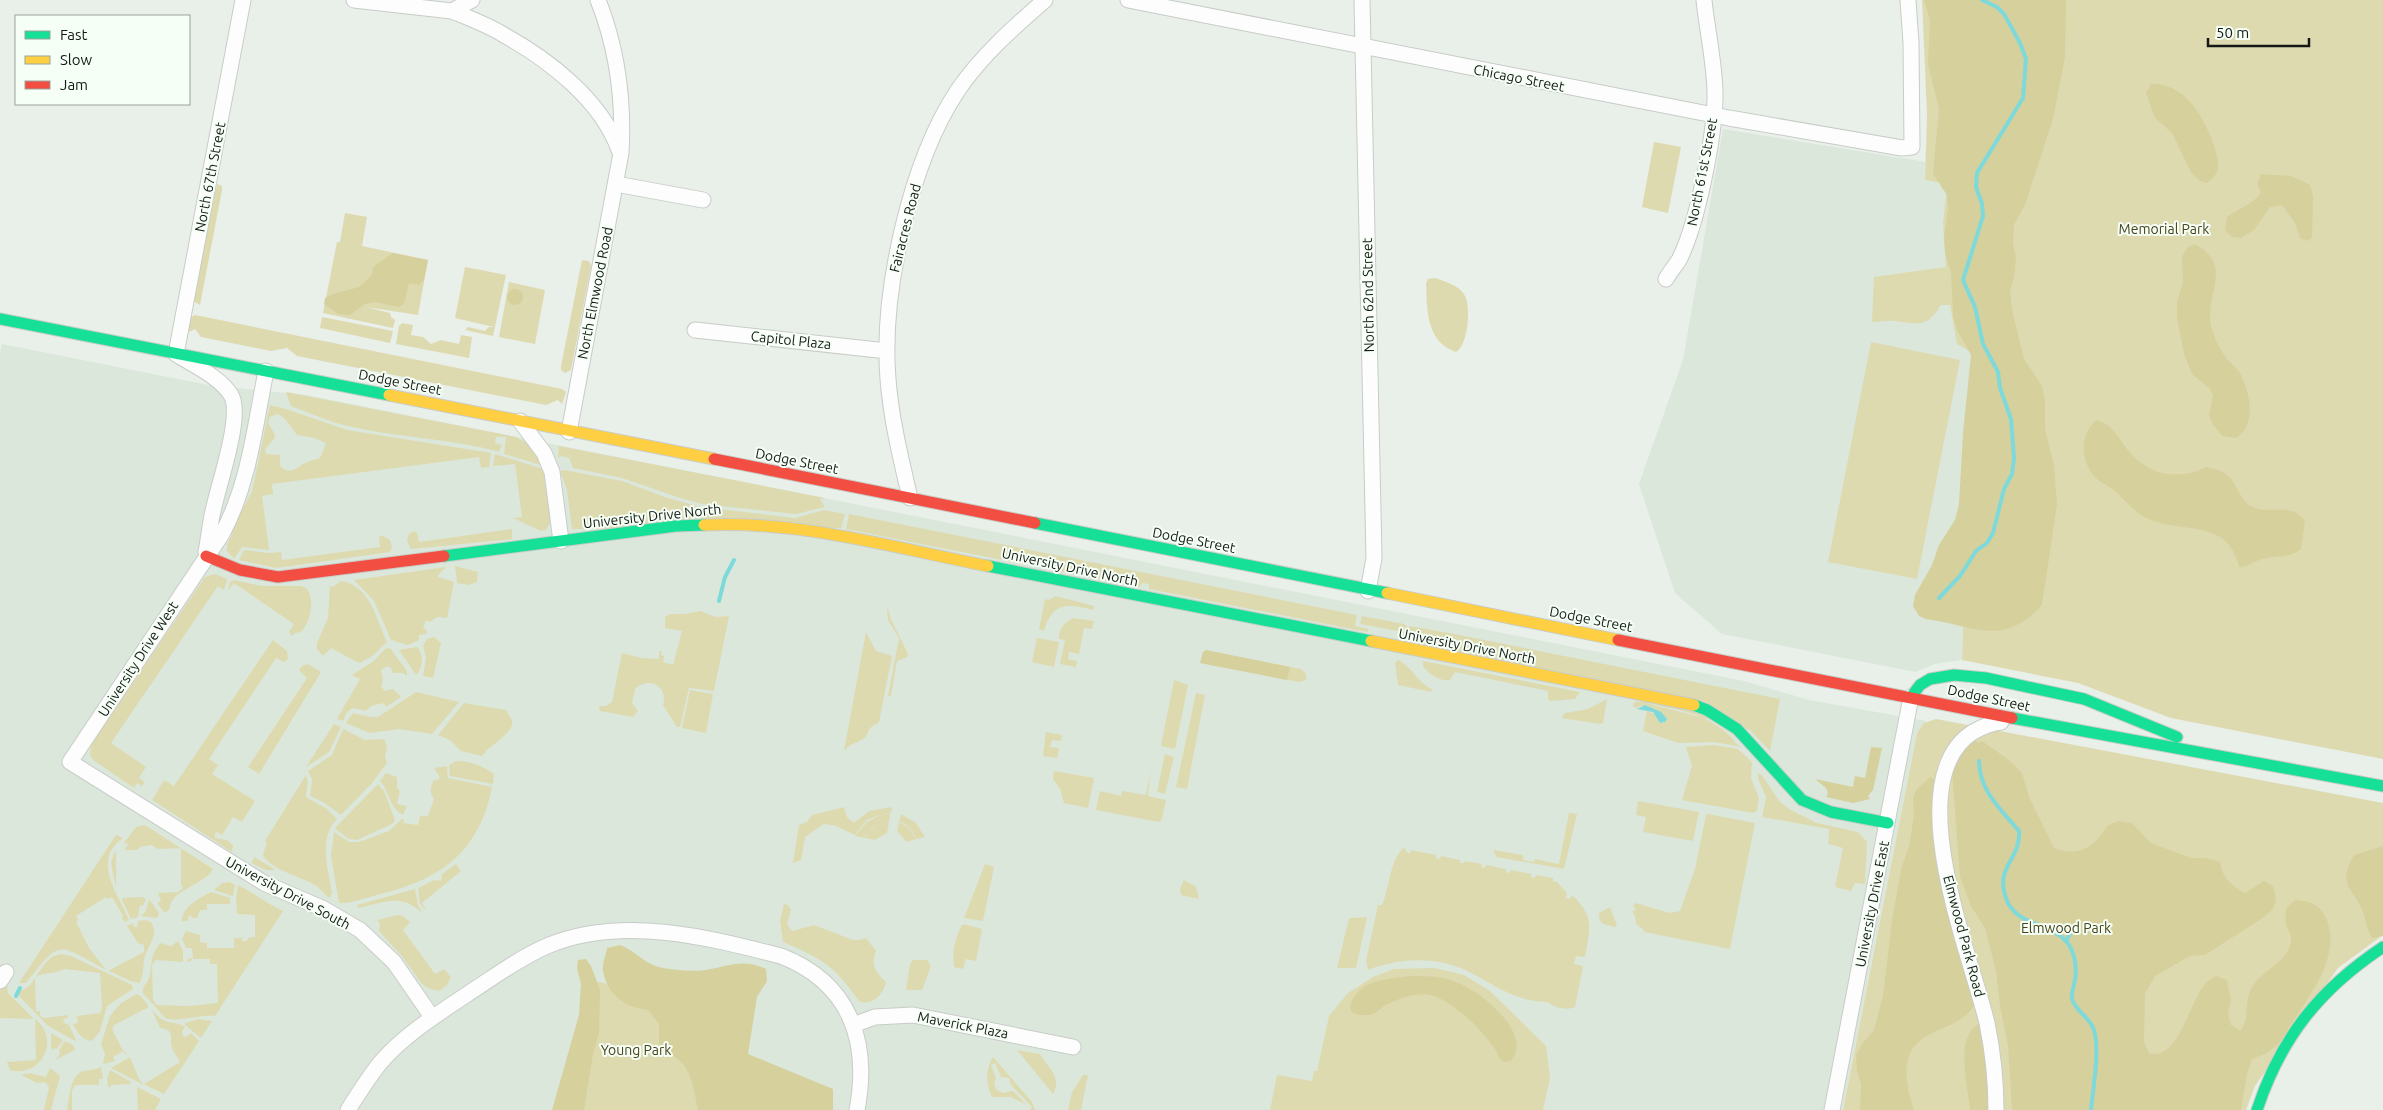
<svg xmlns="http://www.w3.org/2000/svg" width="2383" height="1110" font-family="Ubuntu,sans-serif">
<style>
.built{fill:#dbe7db}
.green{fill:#dedab0;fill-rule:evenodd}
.forest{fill:#d6d09c}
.water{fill:#7ed9da}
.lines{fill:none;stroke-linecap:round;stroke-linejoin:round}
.stream{stroke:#7ed9da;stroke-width:4}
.street-casing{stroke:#c8ccc8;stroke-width:17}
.fast-casing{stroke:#c8ccc8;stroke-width:13}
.slow-casing{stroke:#c8ccc8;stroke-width:13}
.jam-casing{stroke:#c8ccc8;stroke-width:13}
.street{stroke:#fcfdfc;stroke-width:15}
.fast{stroke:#16e098;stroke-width:11}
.slow{stroke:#ffcf43;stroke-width:11}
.jam{stroke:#f24e42;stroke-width:11}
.labels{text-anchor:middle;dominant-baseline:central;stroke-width:4;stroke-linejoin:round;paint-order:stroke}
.street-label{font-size:14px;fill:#151915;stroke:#f5fff6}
.park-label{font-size:14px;fill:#49421b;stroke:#f5fff6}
</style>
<rect width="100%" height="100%" fill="#e9efe9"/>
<path class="built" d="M1723 129 1926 162 1925 180 1942 183 1947 189 1973 353 1962 660 1934 664 1916 672 1722 634 1675 593 1639 484 1683 360Z
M2 344 208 385 306 395 1744 681 1809 700 1926 721 1917 733 1843 1110H0V353Z"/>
<path class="green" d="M1922 0H2383V759L2171 718 2078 683 1962 660 1973 353 1957 344 1950 305H1941C1927 327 1920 325 1896 321 1888 320 1880 322 1872 322L1874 277 1946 267 1943 224 1947 189 1942 183 1925 180 1927 115Z
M1654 142 1681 147 1668 213 1642 207Z
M217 184 222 186V190L200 305 192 300Z
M345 213 367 217 362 246 428 260 418 315 366 307 390 313 391 317 395 320 393 328 323 313 337 242H340Z
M582 260 589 261 591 266 571 370 565 373 561 370V366Z
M465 267 506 275 493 336 465 330 468 327 485 331 489 327H494L455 318Z
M1435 278C1444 281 1461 286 1465 296 1471 308 1468 345 1456 352 1426 342 1427 309 1426 283L1428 279Z
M509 282 545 290 535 344 499 337Z
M195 315 562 389 566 392 562 404 558 400 546 405 297 356 287 348 271 351 201 337 195 329 189 332V318Z
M322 317 393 331 390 343 320 328Z
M402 323 413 325 411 335 423 337 431 344 441 340 459 344 461 335 472 337 469 358 396 344 399 326Z
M1871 342 1960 360 1917 579 1828 562Z
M286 392 516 437 534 447 541 465 504 454 506 437H496L495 443 502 445 499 452C450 438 398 438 348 426 329 422 310 413 291 406Z
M270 405 286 409 347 430 491 453 489 467 481 468 479 457 272 484 273 494 262 496 269 550 242 547 234 559 227 551V544L231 537 236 520 252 492ZM278 414 285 419 297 435 314 438 326 443 320 458C315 460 311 460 307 462 297 466 292 477 280 466V455L266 454 265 449 274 439 275 434 268 423 270 417Z
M559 446 825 498 820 499 825 507 796 514 702 504 677 497 622 478 573 468 569 458 562 456 558 458Z
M495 454 543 469 551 521 546 530 541 531 513 518 522 517 515 464 493 466Z
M564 470 622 481 665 497 701 507 795 518 824 510 845 514 841 528 572 529 567 490 560 471Z
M849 514 1357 615 1355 626 1369 629 1367 632 1149 589V584L1142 583 1140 587 1047 569 1049 559 1025 555 1022 564 846 529Z
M512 529V539L411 549 407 541 409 534 414 531 417 533 419 542Z
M381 535 390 540 392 547 390 552 276 568 239 560 244 550 270 553 281 552 282 560 380 547 379 538Z
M455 566 478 572 477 582 468 585 457 583Z
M446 567 438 575V577L454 582 447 618 437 617 430 622 426 620 423 628 427 630 426 634 419 635V640L408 645 391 640 374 601 354 580Z
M215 574 227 579 224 590 218 586 111 743 146 767 139 778 145 782 142 786 137 783 134 788 93 760 90 755 91 744 205 577Z
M234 580 262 586H301L306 588C316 600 310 622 301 632L295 633 292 636 289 632 294 624 234 583 228 591 230 582Z
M341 581C371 586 376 619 387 642L371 657 359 663 331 648 323 656 317 649V643L328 618 330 586 333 587Z
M1056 596 1094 606V610C1068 604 1053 601 1044 631L1039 629 1045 599 1049 600Z
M887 605 891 619 908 654 907 657 897 661 891 696H888L899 638 888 620Z
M700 611 716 617 729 616 714 691 689 688 680 727H677L663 705C669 686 648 676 635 689L632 703 638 711 633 717 600 711 599 706H606L612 702 622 653 641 658 659 659V651L662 652 661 655 664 656 663 662 673 665 682 631 665 628V617L670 614H686Z
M1362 616 1404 624 1409 628 1410 626 1449 633 1780 699 1770 751 1750 730 1402 639 1403 632 1360 624Z
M1073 618 1094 621 1092 629 1084 628 1079 654 1069 652 1068 659 1077 661 1076 667 1060 664 1065 640 1059 639C1059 628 1064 623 1073 618Z
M866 632 876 651 892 656 879 722 870 728 865 738 849 746 844 751Z
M434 637 441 643 433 678 423 676 426 658 423 645 427 639Z
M1037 638 1059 642 1054 667 1032 662Z
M273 640 287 651 288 659 284 662 276 658 209 759 218 765 212 774 255 801 242 822 233 817 222 835 217 832 215 834V838L227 840 233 845 232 852 152 800 164 780 174 786Z
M417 647C424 654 423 669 416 675L399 650Z
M390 648 407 671V676L403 673H393L391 668 387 666 381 670 383 679 381 687 385 691 393 689 401 697 386 707 383 703 371 706 366 711 353 708 347 712 343 721 337 719 360 679 352 675 374 661 385 649Z
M1398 660C1412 666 1417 683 1432 689L1431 692 1398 685 1395 663Z
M1423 661 1580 692 1575 699 1550 701 1548 699V691L1455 672 1450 680C1440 682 1429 674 1423 666Z
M308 664 321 672 259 774 248 767 307 678 299 670 302 666Z
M1275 664 1301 669 1306 674V680L1299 682 1272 677Z
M1174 680 1188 685 1175 749 1161 746Z
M690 690 713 694 706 733 682 728Z
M416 692 459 702 432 734 399 729 370 733 346 723 353 713 370 717H378Z
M1196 693 1205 695 1187 789 1176 787Z
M1607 699 1603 723 1600 724 1561 718 1565 713 1588 709Z
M1634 702C1643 701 1653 704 1661 706 1691 712 1714 718 1735 741L1734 742 1741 747 1714 742 1678 743 1643 731 1647 711 1655 714 1660 723H1664L1666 719C1660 711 1652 711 1646 705L1635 708 1633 706Z
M464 703 506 710C508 714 511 717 512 721 515 733 488 746 482 756L461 751 450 740 438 735Z
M1936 719 2383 803V935L2338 968 2255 1086 2246 1110H1843L1917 733 1924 723Z
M334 724 341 727 329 752 306 767Z
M343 729 365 740 384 739 387 746 385 757 387 763 372 783 341 815 323 802 310 796 312 779 308 771 332 755Z
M1046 732 1062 735 1061 741 1052 740 1050 747 1059 748 1057 758 1043 756Z
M1714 745 1738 749 1752 762 1751 778 1759 798 1757 811 1753 813 1682 800 1692 766 1686 747Z
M1165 754 1174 757 1165 794 1157 792Z
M456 761C470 761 483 766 494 774L493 784 450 776 449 765Z
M447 766 448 778 492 787C479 853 440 880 377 895 365 898 350 904 339 903L331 856 334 832 349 842H359L389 831 402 819 404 820 403 823 418 825 420 816H428L434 799C429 792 430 786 435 779L436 781 440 778 434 768Z
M1151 770 1148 796 1166 800 1162 819 1159 822 1096 810 1100 791 1121 796 1122 791 1146 795Z
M1054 771 1094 778 1088 808 1064 803 1060 789 1053 779Z
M386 773 397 777V788L400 791 397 804 407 806 403 815C389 808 390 792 380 781Z
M1758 774H1761L1780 802 1789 809 1817 823 1858 832 1867 842 1865 884 1855 883 1851 891 1835 887 1843 848 1828 844 1829 829 1762 817 1766 797 1758 779Z
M306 775 308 781 306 797 327 809 337 819C318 838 328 869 332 892L330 898C324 895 321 888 315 885 301 877 270 869 263 855L267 842 265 841Z
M378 784 384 791 395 820 392 824 357 840 349 839 335 829 336 827Z
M1638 801 1699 812 1693 841 1643 832 1646 817 1636 815Z
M844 807 847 817 854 823 869 811 892 807 891 813 884 814H890L889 822 885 823H889L887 833 875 840 865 838 870 830 880 824 872 828 864 838 855 836 867 822 882 814 867 820 855 835 836 826 824 824 805 837 801 860 793 863 799 825 807 822 812 815Z
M1569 813 1577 814 1564 869 1497 857 1494 853V850L1523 855V860L1534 862 1535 859 1559 864Z
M901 814 916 823 925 837 917 839 909 827 899 821Z
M1708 814 1755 823 1730 949 1644 932V930L1636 924 1635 916 1632 911 1636 910 1633 906 1636 903 1669 913 1680 911 1695 869 1706 815Z
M899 822 909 828 916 839 907 842 897 831Z
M145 825 213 869C206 883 177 889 171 903 170 905 170 908 169 910L165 913 157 903 161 901 158 893 178 892 183 888 181 884V848L158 849 151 845 140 847 137 850H124L129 844 124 843 136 827Z
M116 835 123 838C91 860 118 894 129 920L125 922 122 918 123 916 112 897 108 899 106 897 76 916 78 920 76 922 89 948 106 970C57 943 61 938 26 983H19Z
M1403 848 1406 849V852L1410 853 1411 850 1436 855V858L1440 859 1441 856 1460 860V863H1464L1465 861 1482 864 1481 867 1485 868 1486 865 1506 869V872L1510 873 1511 870 1531 874V877L1535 878 1536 875 1553 878V881L1557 882 1567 893 1566 898 1570 899 1572 895C1595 917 1590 928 1585 957L1576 956 1574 964 1583 966 1575 1007C1568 1011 1552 1007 1548 1002 1539 1001 1530 1001 1522 998 1504 993 1489 982 1473 974 1441 956 1401 957 1368 970L1366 961 1378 905H1382C1390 887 1389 863 1403 848Z
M115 851 116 853V888L111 863Z
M255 857 256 858 276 870H266L251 863Z
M456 864 461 871 422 903 427 911 420 904 418 888 434 880 441 881 442 874Z
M985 864 994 867 983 921 964 918Z
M1184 880 1196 887 1199 899 1181 895 1180 889Z
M230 882 235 885 233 896 214 890 222 883Z
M238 885C254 893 267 904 283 911L215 1016C198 1014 180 1023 165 1018L143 993C142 986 147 984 149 978 153 965 149 954 161 943L171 946 178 941 183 951V962L156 960 152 965 153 999 156 1005 189 1006 218 1003 217 964H210V959H192L191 961 187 962 188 959 193 958 192 948H186L182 939 186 931 200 935V942L207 943V948H234V938H242V941H247L248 938 255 937V915L237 914 236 898Z
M415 889 418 905 423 914C402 893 385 902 359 908L357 905Z
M211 892 230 898V904H207V910H200L197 918H193L189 915 188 921H182C182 906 200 898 211 892Z
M143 897 146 899 143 906 140 905 138 917 131 919 122 900 123 898Z
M149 899 159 913 157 918 141 916 146 911Z
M784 904 788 905 791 910 787 924 792 931 814 925 853 940H860L866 938 876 951C870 965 876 973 886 982 883 994 874 1005 860 1002 854 995 849 987 843 980 826 960 806 952 783 942L780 920Z
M1610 907 1617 925 1616 927C1606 925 1598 925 1599 913Z
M398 915 403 916 410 922 403 930 435 974 444 969 451 977 447 985 439 991 430 989 422 984 401 955 379 931 380 924 377 920Z
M1367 917 1356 968H1337L1349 918Z
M146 920 151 922C159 935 149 944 145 956 142 966 145 974 139 983 128 982 119 974 108 971L144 952V945L138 943 127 926 132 923 134 927H137L138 921Z
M963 924 982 929 976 961 966 959 963 969 954 967C952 952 955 936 963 924Z
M61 954 71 956 132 985 133 989 107 1006 100 1031 92 1041C82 1040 77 1032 73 1024L78 1023 77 1016 100 1013 102 1008 100 973 64 969C53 975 43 971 35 978L36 1011H40V1016L44 1018 68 1015V1018L63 1019 64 1023 69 1025 77 1042 48 1026 18 995C21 988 25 990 30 985 41 972 44 957 61 954Z
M913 960H927L931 966 922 990H906L910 964Z
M1434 968 1464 975 1490 991 1546 1046 1550 1078 1543 1110H1270L1277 1075 1312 1081 1314 1071H1317L1329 1016 1348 993 1373 977 1394 969Z
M589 980 726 1008 714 1067 823 1110H563Z
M5 983 7 985 8 993 34 1019 0 1018V991Z
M136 994 141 996 149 1007 114 1025 112 1029 122 1049 127 1054 126 1055 123 1051 113 1057 115 1061 103 1064 105 1054 101 1044 110 1016 120 1004Z
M152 1010C167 1028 174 1019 185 1027L182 1032 183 1036 186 1037 191 1033 199 1041 164 1094 144 1084 180 1062C178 1057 173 1052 172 1047 169 1038 176 1030 160 1028Z
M35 1019C62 1040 40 1079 10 1070L7 1062 36 1060Z
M198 1019 212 1021 201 1038 185 1025V1023Z
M51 1033 63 1040 57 1049 54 1048V1050L51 1048Z
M65 1041 73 1045 75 1050 55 1060 60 1054 59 1050Z
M1017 1050 1040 1054C1047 1067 1063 1077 1053 1094Z
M130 1057 139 1079 144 1085 111 1068Z
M993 1057 1032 1102 1035 1110H1030L1032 1107 1011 1085 1009 1078 1001 1077 995 1063 991 1065 996 1078 994 1083 996 1089 1003 1093 1013 1091 1027 1105 1011 1097H992C986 1083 985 1070 993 1057Z
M101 1067 103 1079H99V1084L97 1085H75L72 1091V1110H67C69 1100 70 1077 81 1072 87 1069 94 1071 101 1067Z
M50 1068 60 1076 51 1110H44L49 1087 45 1082 37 1083 21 1075 30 1073 46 1077Z
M110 1070 131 1082 130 1084 111 1085V1087H108L107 1079Z
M1083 1075H1088L1081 1110H1068L1072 1092Z
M137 1087 161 1099 155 1110H138Z"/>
<path class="forest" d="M1924 0H2066L2065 57 2053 119 2025 205 2014 225 2013 243 2016 258 2014 278 2010 290 2012 310 2024 359 2042 386 2045 400V429L2054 465 2057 505 2042 605C2002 649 1974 625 1926 619L1919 616 1913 606 1915 595 1932 565 1939 545 1955 520 1959 504 1963 433 1971 355 1957 330 1953 316 1951 274 1945 253 1944 237 1948 209 1947 195 1933 174 1939 109 1928 64 1930 20Z
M2151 84C2163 84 2173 87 2183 95 2199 107 2219 147 2218 167 2218 174 2212 179 2207 183L2200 181 2191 172 2172 133 2155 118 2146 93Z
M2261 174 2291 176 2310 185 2313 196 2312 238 2307 241 2300 238 2295 223 2282 205 2270 207 2254 230 2241 238 2232 237 2225 230 2227 217C2239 208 2254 204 2261 192L2257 184Z
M2195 244C2235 266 2204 294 2211 326 2214 338 2221 351 2228 360 2232 365 2238 369 2241 375 2250 393 2257 425 2236 438L2222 436 2212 423 2209 415 2213 395 2210 389 2192 374 2184 354 2177 319V302L2183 283 2182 256 2188 247Z
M393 253 428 260 424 280 419 285 409 283 404 304 398 307 375 302 365 304 350 315 338 314 324 304 325 298 333 294 359 287 372 275 373 267Z
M507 297a8 8 0 1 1 16 0a8 8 0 1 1-16 0Z
M2097 420C2112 424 2118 437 2127 449 2148 476 2177 481 2207 467 2213 469 2221 470 2226 474 2237 482 2240 502 2253 507 2270 515 2291 501 2305 521L2301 549C2288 559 2277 555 2262 559 2253 562 2249 567 2239 567 2235 552 2229 540 2214 534 2196 526 2173 528 2154 521 2136 515 2128 503 2115 491 2109 486 2101 483 2096 478 2080 462 2079 433 2097 420Z
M1206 650 1290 667 1287 680 1200 663 1203 652Z
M1974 739 1978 743 1982 741 2009 760 2022 773 2029 797 2054 848C2079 857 2094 848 2107 826L2118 821 2132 823 2151 843 2191 858H2206L2220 862C2222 877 2231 886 2245 893L2264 881 2273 886 2276 899 2273 909 2264 917 2205 955 2190 956 2155 976 2145 994 2144 1042 2149 1053C2179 1062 2190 999 2206 983 2208 980 2213 978 2216 976L2227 980 2231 1000 2228 1013 2231 1025 2240 1031C2249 1020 2245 1007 2249 994 2256 970 2293 964 2291 936 2290 932 2287 929 2286 925 2285 920 2286 914 2286 909L2295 900C2309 901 2320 904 2326 918 2341 953 2314 989 2296 1017 2290 1025 2285 1036 2279 1043 2272 1051 2262 1055 2252 1059L2247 1074 2241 1110H2012L2008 1045 2000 1006 1996 971 1985 928 1971 906 1960 877 1952 771 1957 759Z
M1871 747 1882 748 1873 790 1868 796 1870 799 1853 803 1826 797 1828 793 1826 788 1815 779 1853 787 1855 776 1865 778Z
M1930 777 1936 781 1977 998C1963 1044 1882 1014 1914 1110H1860L1861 1084 1857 1071 1856 1055 1862 1044 1874 1030 1883 996 1892 920 1902 866 1909 847 1914 815 1913 799 1916 790Z
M2383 846V936L2372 938C2367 929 2366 921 2363 912 2353 886 2336 886 2354 855Z
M620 945C636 951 645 965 663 968 675 970 693 972 706 970 728 966 744 958 766 969L767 981 757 997 748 1054 833 1089V1110H698C695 1096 693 1076 683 1064 677 1057 666 1052 659 1044V1024L648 1010C625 1007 608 996 603 971 602 964 606 955 607 948Z
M586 959 591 966 600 990 599 1033 593 1054 584 1110H552L579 1015 581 984 577 968 578 960Z
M1410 976C1425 976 1442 976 1456 982 1480 991 1534 1033 1511 1061 1507 1062 1503 1063 1500 1059 1498 1056 1497 1052 1495 1049 1479 1027 1463 1011 1439 998 1422 989 1400 998 1384 1006 1379 1009 1375 1015 1368 1015 1341 1018 1349 997 1365 986 1378 979 1395 978 1410 976Z
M1982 1022 1999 1110H1970C1968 1086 1953 1034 1982 1022Z"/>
<path class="water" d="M1645 705 1661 712 1667 719 1665 722 1660 723 1653 712 1637 709Z"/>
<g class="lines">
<path class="stream" d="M1939 598 1960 576 1976 551 1987 543 1993 533 2004 489 2012 474 2014 458 2011 419 2000 388 1998 372 1983 344 1975 307 1963 280 1983 216 1982 204 1976 187 1977 173 2023 98 2026 59 2020 43 2004 14 1997 7 1982 0
M719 601 725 577 734 560
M1979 761C1979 790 2001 810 2019 831 2021 859 1996 866 2005 895 2013 926 2047 921 2066 941 2075 951 2077 968 2075 980 2074 986 2071 993 2072 999 2076 1012 2090 1017 2094 1030 2100 1050 2093 1089 2091 1110
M2066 941 2073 928
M16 996 20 988"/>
<g class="street-casing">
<path id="street" d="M354 0 452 11 472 0
M1128 0 1729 118 1902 148 1912 147 1911 43 1908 0
M1362 0 1374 558 1368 591
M452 11C469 18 488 25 504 35 549 60 601 100 619 150
M616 184 703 200
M1666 279C1670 272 1675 266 1679 260 1697 225 1714 139 1715 99 1716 69 1707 31 1704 0
M695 330 887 351
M266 371C255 426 249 484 222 534L70 762 264 883 324 909 360 930 394 962 432 1017
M520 421 544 453 552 472 561 541
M569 432 621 153C624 102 617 48 598 0
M910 498C901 459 891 419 888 379 881 293 910 162 958 90 982 55 1014 27 1045 0
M206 552C209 537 210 521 214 507 219 483 243 415 231 395 220 377 193 365 176 354L243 0
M0 981 6 972
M853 1025 875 1017 913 1015 1073 1047
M348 1110C358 1094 368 1078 380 1063 405 1034 438 1014 469 993 494 977 519 958 547 946 621 915 707 937 781 956 850 983 870 1041 857 1110
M1832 1110 1911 697
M1996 1110C1996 1081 1993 1052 1987 1023 1971 955 1898 780 1973 732 1982 727 1991 723 2001 722"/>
</g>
<g class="fast-casing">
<path id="fast" d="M0 319 389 395
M1035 523 1387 593
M444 556 676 526 704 525
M988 566 1371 641
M1911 697 1920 685 1930 679 1954 675 1986 678 2084 699 2177 737
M1694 705 1707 710 1737 729 1802 800 1831 812 1888 823
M2012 718 2383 786
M2257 1110C2281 1037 2320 989 2383 947"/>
</g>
<g class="slow-casing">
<path id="slow" d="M389 395 714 459
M704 525C799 520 895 548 988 566
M1387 593 1618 640
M1371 641 1694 705"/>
</g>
<g class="jam-casing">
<path id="jam" d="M714 459 1035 523
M206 556 240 570 278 577 444 556
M1618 640 2012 718"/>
</g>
<use href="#street" class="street"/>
<use href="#fast" class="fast"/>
<use href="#slow" class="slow"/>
<use href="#jam" class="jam"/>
</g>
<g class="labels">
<g class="street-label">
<text transform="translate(1519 78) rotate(11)">Chicago Street</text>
<text transform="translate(1702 172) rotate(-79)">North 61st Street</text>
<text transform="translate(210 177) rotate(-79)">North 67th Street</text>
<text transform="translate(905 228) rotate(-76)">Fairacres Road</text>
<text transform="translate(595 293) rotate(-79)">North Elmwood Road</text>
<text transform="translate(1368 295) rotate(-91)">North 62nd Street</text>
<text transform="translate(791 340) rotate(6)">Capitol Plaza</text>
<text transform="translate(400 382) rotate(11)">Dodge Street</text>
<text transform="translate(797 461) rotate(11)">Dodge Street</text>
<text transform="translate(652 516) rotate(-6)">University Drive North</text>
<text transform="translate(1194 540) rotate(11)">Dodge Street</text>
<text transform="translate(1070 567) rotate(12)">University Drive North</text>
<text transform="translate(1591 619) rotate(11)">Dodge Street</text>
<text transform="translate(1467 646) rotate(11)">University Drive North</text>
<text transform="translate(138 659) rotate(-57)">University Drive West</text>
<text transform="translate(1989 698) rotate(12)">Dodge Street</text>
<text transform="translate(288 893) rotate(28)">University Drive South</text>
<text transform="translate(1872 904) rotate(-79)">University Drive East</text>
<text transform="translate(1964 936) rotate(75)">Elmwood Park Road</text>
<text transform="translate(963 1025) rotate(11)">Maverick Plaza</text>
</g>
<g class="park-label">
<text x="2164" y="229">Memorial Park</text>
<text x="2066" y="928">Elmwood Park</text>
<text x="636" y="1050">Young Park</text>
</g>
</g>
<rect x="15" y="15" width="175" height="90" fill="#f5fff6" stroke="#9ba39c"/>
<rect x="25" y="31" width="25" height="8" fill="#16e098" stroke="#9ba39c"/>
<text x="60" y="40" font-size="15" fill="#151915">Fast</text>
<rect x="25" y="56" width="25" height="8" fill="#ffcf43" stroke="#9ba39c"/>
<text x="60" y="65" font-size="15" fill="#151915">Slow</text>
<rect x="25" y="81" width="25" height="8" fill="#f24e42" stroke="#9ba39c"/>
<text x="60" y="90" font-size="15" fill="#151915">Jam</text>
<path d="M2208 38v8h101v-8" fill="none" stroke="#151915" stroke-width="2.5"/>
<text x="2216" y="38" font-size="15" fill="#151915" stroke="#f5fff6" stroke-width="4" paint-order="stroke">50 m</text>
</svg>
